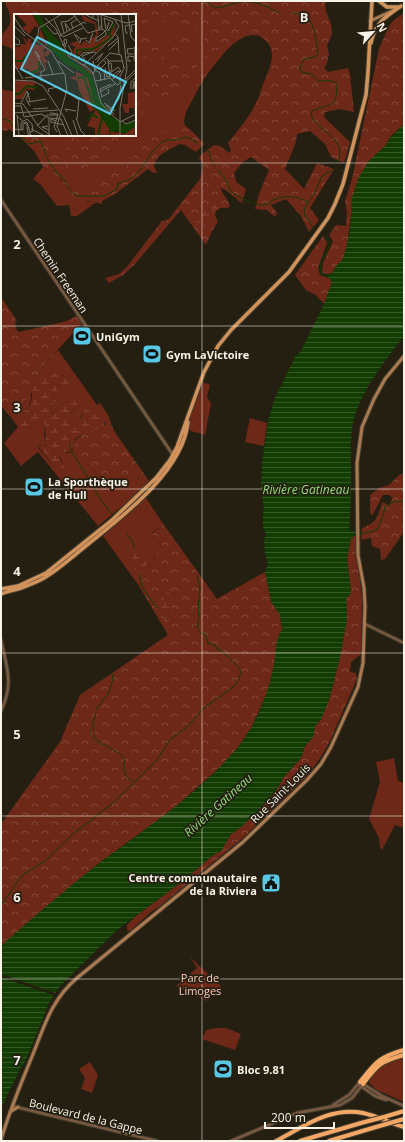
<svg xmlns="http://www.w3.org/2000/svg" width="405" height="1142" font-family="'Open Sans',sans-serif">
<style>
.green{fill:#6e2818}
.forest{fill:url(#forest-crowns)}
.wetland{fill:url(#wetland-marsh)}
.water{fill:url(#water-rules)}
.pier{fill:#251f11}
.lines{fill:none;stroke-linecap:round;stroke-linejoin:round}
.stream{stroke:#123c01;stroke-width:1}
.tertiary-casing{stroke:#423d2f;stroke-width:4.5}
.secondary-casing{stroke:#423d2f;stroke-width:5}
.primary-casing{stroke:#423d2f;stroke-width:5.5}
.motorway-casing{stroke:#423d2f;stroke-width:6}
.tertiary{stroke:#785940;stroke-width:2.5}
.secondary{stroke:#aa7950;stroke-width:3}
.primary{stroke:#d1925c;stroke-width:3.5}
.motorway{stroke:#f5a866;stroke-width:4}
.motorway-bridge-casing{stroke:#423d2f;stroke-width:6;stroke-linecap:butt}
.motorway-bridge{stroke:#f5a866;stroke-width:4}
.grid{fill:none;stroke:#f7f3e9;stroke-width:1;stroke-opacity:0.55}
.labels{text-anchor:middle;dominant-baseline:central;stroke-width:3.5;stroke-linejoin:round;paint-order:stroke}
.street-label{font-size:11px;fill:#f7f3e9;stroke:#251f11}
.poi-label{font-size:11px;font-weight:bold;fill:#f7f3e9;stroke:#251f11;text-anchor:start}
.park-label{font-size:11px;fill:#fecbbe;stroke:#251f11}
.water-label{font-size:12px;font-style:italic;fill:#92dd7a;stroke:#251f11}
.inset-river{fill:none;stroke:#123c01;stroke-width:2}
.inset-road{fill:none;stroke:#797467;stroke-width:1}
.view{fill:#59c8e4;fill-opacity:0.15;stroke:#59c8e4;stroke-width:2}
.inset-edge{fill:none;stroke:#f7f3e9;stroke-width:2}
.grid-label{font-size:13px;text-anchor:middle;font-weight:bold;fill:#f7f3e9;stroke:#251f11;stroke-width:3.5;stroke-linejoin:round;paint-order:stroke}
</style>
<defs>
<pattern id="forest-crowns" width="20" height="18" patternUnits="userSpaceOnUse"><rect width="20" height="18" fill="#6e2818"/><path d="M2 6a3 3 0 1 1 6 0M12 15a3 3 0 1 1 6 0" fill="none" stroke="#83483a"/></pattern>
<pattern id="wetland-marsh" width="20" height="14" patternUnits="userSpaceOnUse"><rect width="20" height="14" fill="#6e2818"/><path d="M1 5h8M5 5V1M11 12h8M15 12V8" fill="none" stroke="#83483a"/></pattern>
<pattern id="water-rules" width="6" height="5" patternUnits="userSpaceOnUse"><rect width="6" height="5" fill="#123c01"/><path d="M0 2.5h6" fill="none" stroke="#355926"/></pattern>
</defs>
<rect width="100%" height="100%" fill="#251f11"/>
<path class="green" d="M4 1H206L229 47 205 76 186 112 184 121 188 137 177 140 140 172 77 196 63 178 20 135H135V15H15V50L1 44C1 30 7 32 10 23 12 16 7 8 4 1Z
M1 89 15 92V129L1 118Z
M43 167 57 175 63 183 88 202H94L95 203 77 216H71L69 205 57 206 40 184 33 179Z
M58 350 97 405 100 403 108 415 112 426 106 424 101 411 97 409 84 411C83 412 82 413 81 415 80 419 84 422 78 425L69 421V415L76 409 64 402 61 404 52 414 50 408 59 397 57 387 62 384H67L68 379 61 375 31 393C31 404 31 407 21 413 19 423 21 428 28 434L32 427 37 426 43 423 45 424 44 435 46 443 44 446 38 445 39 449 54 466 63 471 62 461 59 456 62 452 69 453 73 450 78 457 87 462 91 469 96 471 101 478 99 481 110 485 124 477 129 478 135 475 139 478 140 480 147 478 149 481 129 501 98 526 38 452 21 466 4 443 18 427 13 420 25 404 26 395 45 364Z
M200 381 210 385 207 396 211 404 205 435 191 431 188 426V417Z
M250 418 267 423 264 446 245 442Z
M146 498 164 525 151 533 157 538 161 546 139 586 103 536Z
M394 758 398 781 404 783V828L395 825 382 850 380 847 379 838 369 819 380 782 376 762Z
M190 957 221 986 207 1001 176 986 197 968Z
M216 1028H226L241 1034 235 1050 202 1039 206 1030Z
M404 1057V1102L377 1090 369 1083C374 1067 389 1062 404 1057Z
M90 1062 98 1075 92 1093 81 1089 85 1078 79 1069Z"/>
<path class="forest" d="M21 1H34L42 15H26Z
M99 1H325L326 11 331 24 332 34 327 46 329 54 327 63 324 68 328 72 348 68 351 78 350 81 351 83 354 112 340 109 325 112 324 117 350 142 344 163 331 157 326 145 310 131 297 134 296 142 285 169 304 189 317 163 334 169 310 208 319 220 309 232 301 216 286 199 271 205 277 213 275 217 267 210 255 209 259 194 269 170 251 157 243 162 234 173 236 182 246 189 242 203C235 199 228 189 220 188L230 205 217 208 215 215 218 222 212 231 206 245 181 210 134 265 123 275 109 283 105 278 119 274 126 268 162 221 168 220 200 179 203 165 199 158 201 155 214 145 220 146 229 153 231 150 228 143C238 130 249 118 256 103 260 96 261 88 265 80 268 72 272 64 272 54 272 47 267 40 261 37 239 25 209 70 200 86H196L200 75 218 50 207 58 202 57 201 54 209 50 218 40 217 38 206 42 198 31 184 26 183 23C176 21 171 19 164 22L161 19 154 24 150 19C147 25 140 23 135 22V15H104L103 13 105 2Z
M404 13V124L390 137 386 145 368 162 351 215 347 246 343 259 337 265 332 273 329 274 322 273 323 263 333 241 329 235 336 225 346 226 347 213 345 201 352 179 379 49 389 26 395 19Z
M135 35 164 43C175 36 178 35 192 39L193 43 189 49 183 48V52C179 51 172 53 166 53L163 58 168 68 175 64C183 68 193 56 199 64L187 79 180 81 178 89 175 91 149 104H154V106L144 110 139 120 142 124 135 130V93L139 95H142L148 104 143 94 150 87V78L158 69 157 64 152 56 143 58 135 55Z
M5 112 11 114 15 122V133L9 129 5 132 1 128V114Z
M177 126C180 126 184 125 187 127 191 130 201 140 204 144L196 152 185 145 179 144C169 151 157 153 154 166L157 173H154L148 169 115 194 102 201V204L79 199 69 194 60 178 43 167 35 152 18 135C26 135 36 133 43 135 58 138 61 175 71 183 76 187 84 187 89 188L120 170H124L133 157 137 147 141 143 150 138C153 129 163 133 171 130 173 129 175 127 177 126Z
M61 135H74L75 146 77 139 80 135H125L119 139 118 142 112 143 111 147 106 152 94 160 86 168 74 172H70L66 166 64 158 67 156 72 162H74L75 159C71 158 68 153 66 148H68L70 151 74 153 75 147 66 143V139Z
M323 236 327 243 318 268 320 275 331 279 332 282 324 304 316 295 306 290 295 275Z
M1 297 17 321 15 323 17 331 19 332 67 321 78 315 83 322 45 364 26 395 25 404 13 420 1 406Z
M106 424 112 426 114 431 147 478 142 484H139L138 482 140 480 139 478 135 475 129 478 124 477 110 485C108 491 103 492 99 489L97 485 101 478 96 471 91 469 87 462 78 457 73 450C76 438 73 442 83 434 92 436 92 431 98 426H104Z
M404 473V532L385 559 381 560 380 549 372 546 371 538 361 540 362 528C377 523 378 516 382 502L389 505 393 498 389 495H383L372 516 370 512V495L379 488 389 485 399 475Z
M164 525 217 599 265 572 271 601 280 614 282 630 268 691 251 728 239 746 220 767 174 808 99 863 1 946V824L60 742 80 695 168 635 139 586 161 546 157 538 151 534Z
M354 536H357V554L362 599 361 654 351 662 350 672 356 673 357 679 330 741 321 757 306 777 244 837 160 906 151 912 130 931 127 930V925L136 916 183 881 212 856 222 850 231 834 240 828 258 811 278 788 283 778 301 758 305 746 313 737 315 726 321 719 329 700 340 657 347 619 346 599 351 593 347 558 351 538Z"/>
<path class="wetland" d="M226 204 230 206 228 208H220L216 211 215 209H212C213 217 212 222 206 227H200L196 221V217L207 209H211L210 205Z
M52 372 61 375 73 382C68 386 63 383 57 387L59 397 50 408 52 414 61 404 73 399 76 402 78 406 69 415V421L78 425C86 420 75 409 95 407L101 411 103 414 105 420 104 426H98C92 432 93 436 83 434 80 436 76 437 75 440 73 445 74 448 70 452H62L59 457 65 469 63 471 54 466 38 446 46 445 45 424 43 423 37 426 32 427 28 435C21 430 18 421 21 413L27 409 31 404 33 388 39 379Z
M134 548 141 557H147L148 562 140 575 132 565Z
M169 589C173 601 172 613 167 625L158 608Z"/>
<path class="water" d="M404 124V336C384 362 355 398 352 431 350 445 351 458 351 471 351 491 351 510 349 529L351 531 356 532V534L351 538 347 558 351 593 346 599 347 619 340 657 329 700 321 719 315 726 313 737 305 746 301 758 283 778 278 788 258 811 240 828 231 834 222 850 212 856 183 881 117 930 60 986 49 1003 26 1060 19 1071 1 1108V946C32 918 65 890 98 864 106 857 115 852 123 846 163 816 206 786 238 747 255 727 267 696 273 670 276 657 274 640 282 630L280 614 277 611 271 601 265 572 268 564 265 553 264 540 266 534 263 528V514L264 509 261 487 262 463 268 421 275 398 295 357 301 351 324 304 332 282 327 276 332 273 337 265 343 259 347 245 350 229 352 197 358 179 368 162 386 145 390 138Z"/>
<path class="pier" d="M1 974 58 994 56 996 1 977Z"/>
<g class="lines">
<path class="stream" d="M206 1 215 8C224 7 232 4 240 2 254 0 267 6 279 13
M293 13C317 15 314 34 318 53L315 57 304 59 300 68 301 72 312 74 318 81H332L337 84C337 109 331 103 312 111 306 128 352 136 337 163
M1 118 10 121 15 129
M20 135 30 144 41 141 47 158 57 173 63 178 68 187 76 196H104L117 189 118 183C143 179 144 157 161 143 166 138 173 141 179 139 182 139 185 137 188 137L197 143
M207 149C211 155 210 160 215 166
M218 170C220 173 224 176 226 180 228 183 228 188 231 191 235 196 257 206 265 205 268 204 270 202 273 200 284 195 298 196 308 202
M314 229 305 215 304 210 308 202 314 194 322 176 333 170
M324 238 329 242C330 253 316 262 321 274L327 276
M70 444 71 451 89 479 100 499 112 514
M127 534 133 542 134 548
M360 534 377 530 383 516 385 507C392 503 396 499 404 502
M140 575C139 587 150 598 156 607L158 608
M197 576 200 588 198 610 199 617
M96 710C105 698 113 690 113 674
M96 713 93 723 94 738C103 746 116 749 124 758 124 768 122 778 133 781
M1 906 17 882 24 874 45 861 74 833 112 804 157 760 170 740 189 725 204 708 233 687 238 681 241 672C239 667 227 655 223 653L222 651 216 648V646L208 643 206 635 202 634 197 628 199 618
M377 1141H384"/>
<g class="tertiary-casing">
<path id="tertiary" d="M1 200 173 455
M365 624 404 643
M1 640C7 668 14 684 1 711
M358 1084 375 1096 386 1100
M333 1105 349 1095 360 1082 382 1096 404 1106
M12 1106 157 1141
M231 1141 297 1113 340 1105 352 1098 363 1084"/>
</g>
<g class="secondary-casing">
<path id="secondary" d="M370 21 392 11
M10 1112 18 1107
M1 1140C9 1112 20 1086 31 1059 44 1028 50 1001 77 978L243 842 307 780 321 764 331 747 358 687 363 663 365 606 364 588 358 555 357 463 362 427 374 399 385 379 404 356"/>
</g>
<g class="primary-casing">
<path id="primary" d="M379 1 387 7H398
M371 43C375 23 385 17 401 6
M1 589 18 586 46 573 112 520 156 478 170 460 177 447 204 372 218 346 231 330 289 272 328 218 335 204 343 184 366 95 368 72 372 1
M1 594C7 591 15 590 21 588 29 585 37 582 44 578 59 569 73 556 87 545 123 516 183 471 188 422"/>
</g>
<g class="motorway-casing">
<path id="motorway" d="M360 1082C376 1062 379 1057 404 1050
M363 1084C377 1065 381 1061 404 1055
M384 1117 404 1111
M276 1141C303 1127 331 1106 363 1113 377 1116 390 1123 404 1127
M300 1141 361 1123
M329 1141 376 1127"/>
</g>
<use href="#tertiary" class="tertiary"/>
<use href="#secondary" class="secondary"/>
<use href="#primary" class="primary"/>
<use href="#motorway" class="motorway"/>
<g class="motorway-bridge-casing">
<path id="motorway-bridge" d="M361 1123 384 1117
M376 1127 404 1119"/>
</g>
<use href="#motorway-bridge" class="motorway-bridge"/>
</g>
<path class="grid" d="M202 1V1141M1 163H404M1 326H404M1 489H404M1 653H404M1 816H404M1 979H404"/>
<defs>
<g id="stadium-square" transform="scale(1)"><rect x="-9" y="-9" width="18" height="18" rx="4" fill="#59c8e4" stroke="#251f11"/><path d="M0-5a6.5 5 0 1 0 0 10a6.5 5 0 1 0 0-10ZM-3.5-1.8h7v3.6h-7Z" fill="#111"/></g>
<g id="civic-square" transform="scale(1)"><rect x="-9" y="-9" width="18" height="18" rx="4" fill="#59c8e4" stroke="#251f11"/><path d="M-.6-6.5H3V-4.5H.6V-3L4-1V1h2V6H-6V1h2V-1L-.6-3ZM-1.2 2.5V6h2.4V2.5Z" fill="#111"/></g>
</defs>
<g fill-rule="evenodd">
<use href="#stadium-square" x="82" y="336"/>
<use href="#stadium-square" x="152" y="354"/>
<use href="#stadium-square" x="34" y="487"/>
<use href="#civic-square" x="271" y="883"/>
<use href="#stadium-square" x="223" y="1069"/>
</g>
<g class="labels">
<g class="street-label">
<text transform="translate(61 275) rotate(56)">Chemin Freeman</text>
<text transform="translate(280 793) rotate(-45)">Rue Saint-Louis</text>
<text transform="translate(86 1116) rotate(14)">Boulevard de la Gappe</text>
</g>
<g class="poi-label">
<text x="96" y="336">UniGym</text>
<text x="166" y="354">Gym LaVictoire</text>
<text x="48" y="481">La Sporthèque<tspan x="48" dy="13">de Hull</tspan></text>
<text x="257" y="877" text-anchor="end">Centre communautaire<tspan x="257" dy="13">de la Riviera</tspan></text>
<text x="237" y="1069">Bloc 9.81</text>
</g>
<g class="park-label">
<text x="200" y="977">Parc de<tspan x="200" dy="13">Limoges</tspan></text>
</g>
<g class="water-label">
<text x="306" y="489">Rivière Gatineau</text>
<text transform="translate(218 805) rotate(-42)">Rivière Gatineau</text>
</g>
</g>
<g transform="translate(14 14)">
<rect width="122" height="122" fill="#251f11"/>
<path d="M20 39 25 45 27 58 15 60 14 55H0V44ZM122 78 121 94H115V99H111L108 90H114V79ZM122 112 120 122H95L97 117 109 120Z" fill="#6e2818"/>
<path d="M2 0H18L25 12 23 14 21 12 15 20 8 14 13 11ZM67 0 82 9 84 18 81 30 94 21 101 9 102 10 99 23 92 30 82 37H69L64 41V47L79 60 78 61 60 45 59 36 62 33 55 30 63 27 67 31 70 27 76 30V22L79 24 82 21 81 10 70 7ZM26 14 34 32 44 41 25 25ZM8 21 13 28 14 24 18 26 16 28 32 33 29 37 31 39 33 35 37 38 33 43 29 41 34 48 31 49 33 55V57L27 45 26 56 15 61 22 56 15 55 20 54 19 49 17 53 15 54 18 46 20 47 19 45 13 48 18 41 19 44V40L9 50H0V32L6 33 7 30H12ZM62 57 74 64 82 95 96 116 94 122H86V117L85 122H81V114L73 112 82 95 76 98 65 76 63 67 55 64 62 62ZM0 66 21 68 20 76 13 75 8 85H0Z" fill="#6e2818"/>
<path d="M19 0H25L33 15 46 28 53 43 77 60 84 83 97 102 110 110 122 107V112L111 120 100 116 101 119 97 117 94 122 96 116 81 94 74 64 67 58 51 50 35 34 33 24Z" fill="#123c01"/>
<path class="inset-river" d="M0 44 2 47H8L19 33M63 46V36L79 35 91 28 98 23 95 20 101 9M13 60 25 56V47M63 64 70 63 80 94M0 80H5L13 72 25 74M75 105 78 100 84 104M84 121 88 104"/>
<path class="inset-road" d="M59 0 74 19M70 0 85 7M85 0 112 9 122 7M114 0 117 23 122 28M0 3 10 18 37 37 51 61 53 78M31 4 42 15 55 43 73 53 79 59 87 89 94 97 106 108 122 100M90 4 99 8 94 17 92 15ZM78 5 80 0 84 1 85 15 88 11M40 6 47 21M32 11 40 20 44 19M0 12 11 22M59 14 57 9 63 5M88 15 91 17 92 19V21L82 28V24L88 20 93 15 95 8M53 17 51 9 56 16M118 18 117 11 122 10M50 19 47 8 54 7 61 2M74 19 88 15 87 0M114 19H112L111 12 115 11M101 20 104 23 105 40M47 21 49 23 69 14M0 22 6 27 5 31 0 30M45 22 70 8 72 10M67 25 66 29 60 20 67 25 73 24M72 26 75 29 79 19M23 27 25 14 48 0M48 31 51 30 53 29 52 25 50 26V28L51 30V31L52 33M54 31 58 38 56 42M94 32 104 24M121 32 120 46 122 49M95 36 105 26M119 40H114L113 35 121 34M26 43 21 37 31 56 27 58V67M91 43 94 46 96 64 103 71 105 70M71 46 68 47 65 43 69 39 81 38 82 40M81 46 89 39 83 48M34 47 39 60M44 47 60 59M94 47H109M117 47H114V42L122 43M73 49 68 42 79 38M94 49H97L98 57H95M0 50 9 65M70 51 99 23 105 12 100 5M84 51 90 57 91 66M80 52 79 47 81 57M87 54 92 49 89 45M91 54 93 63 96 62M81 56 86 59 87 67M79 60 83 52 96 39 107 41 110 54M95 60 104 53 107 57M11 64 50 59M100 64 98 62 104 57 106 58M112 65 122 55M0 66 19 67 29 72 50 103 58 122M98 66 107 57M82 67 96 64M110 69 122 58M106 70V62L111 53M117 75V68L122 63M119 75 120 67 121 75M87 77 101 70M35 78 34 75 44 73 52 79M15 79 12 85 16 92M54 79 65 86 63 105M87 83 95 79 94 75M88 83 86 75 97 70M14 88 32 85M0 89 9 90 25 113 37 122M7 89 13 77 16 87M90 89 101 97M92 91 100 100M0 92H7L10 103 27 100 35 104M121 94 122 106M19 95 34 94M53 98 51 95 62 97M94 98 105 85 107 71M0 99 44 96M36 99 44 100 40 113 43 118M3 101 5 122M3 102 13 111 14 120H16M35 104 47 105 54 122M35 104V121M62 104 67 117 72 122M59 106 64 122M42 107 37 105V108L50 111M108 107 112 110 122 106M23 112 33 101H44M34 112 28 113 35 116M0 115 9 116V110L13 108 17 122M17 115 31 122M7 116V109L13 105 18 110 19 117 16 118M47 122 43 112 52 79M106 122V94L113 54 107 0"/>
<path class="view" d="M23 23 112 68 96 100 7 55Z"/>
<rect width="122" height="122" class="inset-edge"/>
</g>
<g class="grid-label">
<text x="304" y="22">B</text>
<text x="17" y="249">2</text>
<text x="17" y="412">3</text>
<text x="17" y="576">4</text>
<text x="17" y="739">5</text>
<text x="17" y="902">6</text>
<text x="17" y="1065">7</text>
</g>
<rect width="405" height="1142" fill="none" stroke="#f7f3e9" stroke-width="4"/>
<g transform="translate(373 32) rotate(63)" stroke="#251f11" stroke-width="3" paint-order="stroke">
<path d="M0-3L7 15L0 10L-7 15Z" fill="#f7f3e9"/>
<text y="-6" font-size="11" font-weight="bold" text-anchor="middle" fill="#f7f3e9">N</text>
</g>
<path d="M265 1122v6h69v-6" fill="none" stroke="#f7f3e9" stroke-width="2"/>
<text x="271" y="1122" font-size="12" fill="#f7f3e9" stroke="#251f11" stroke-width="3" paint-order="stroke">200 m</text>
</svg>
